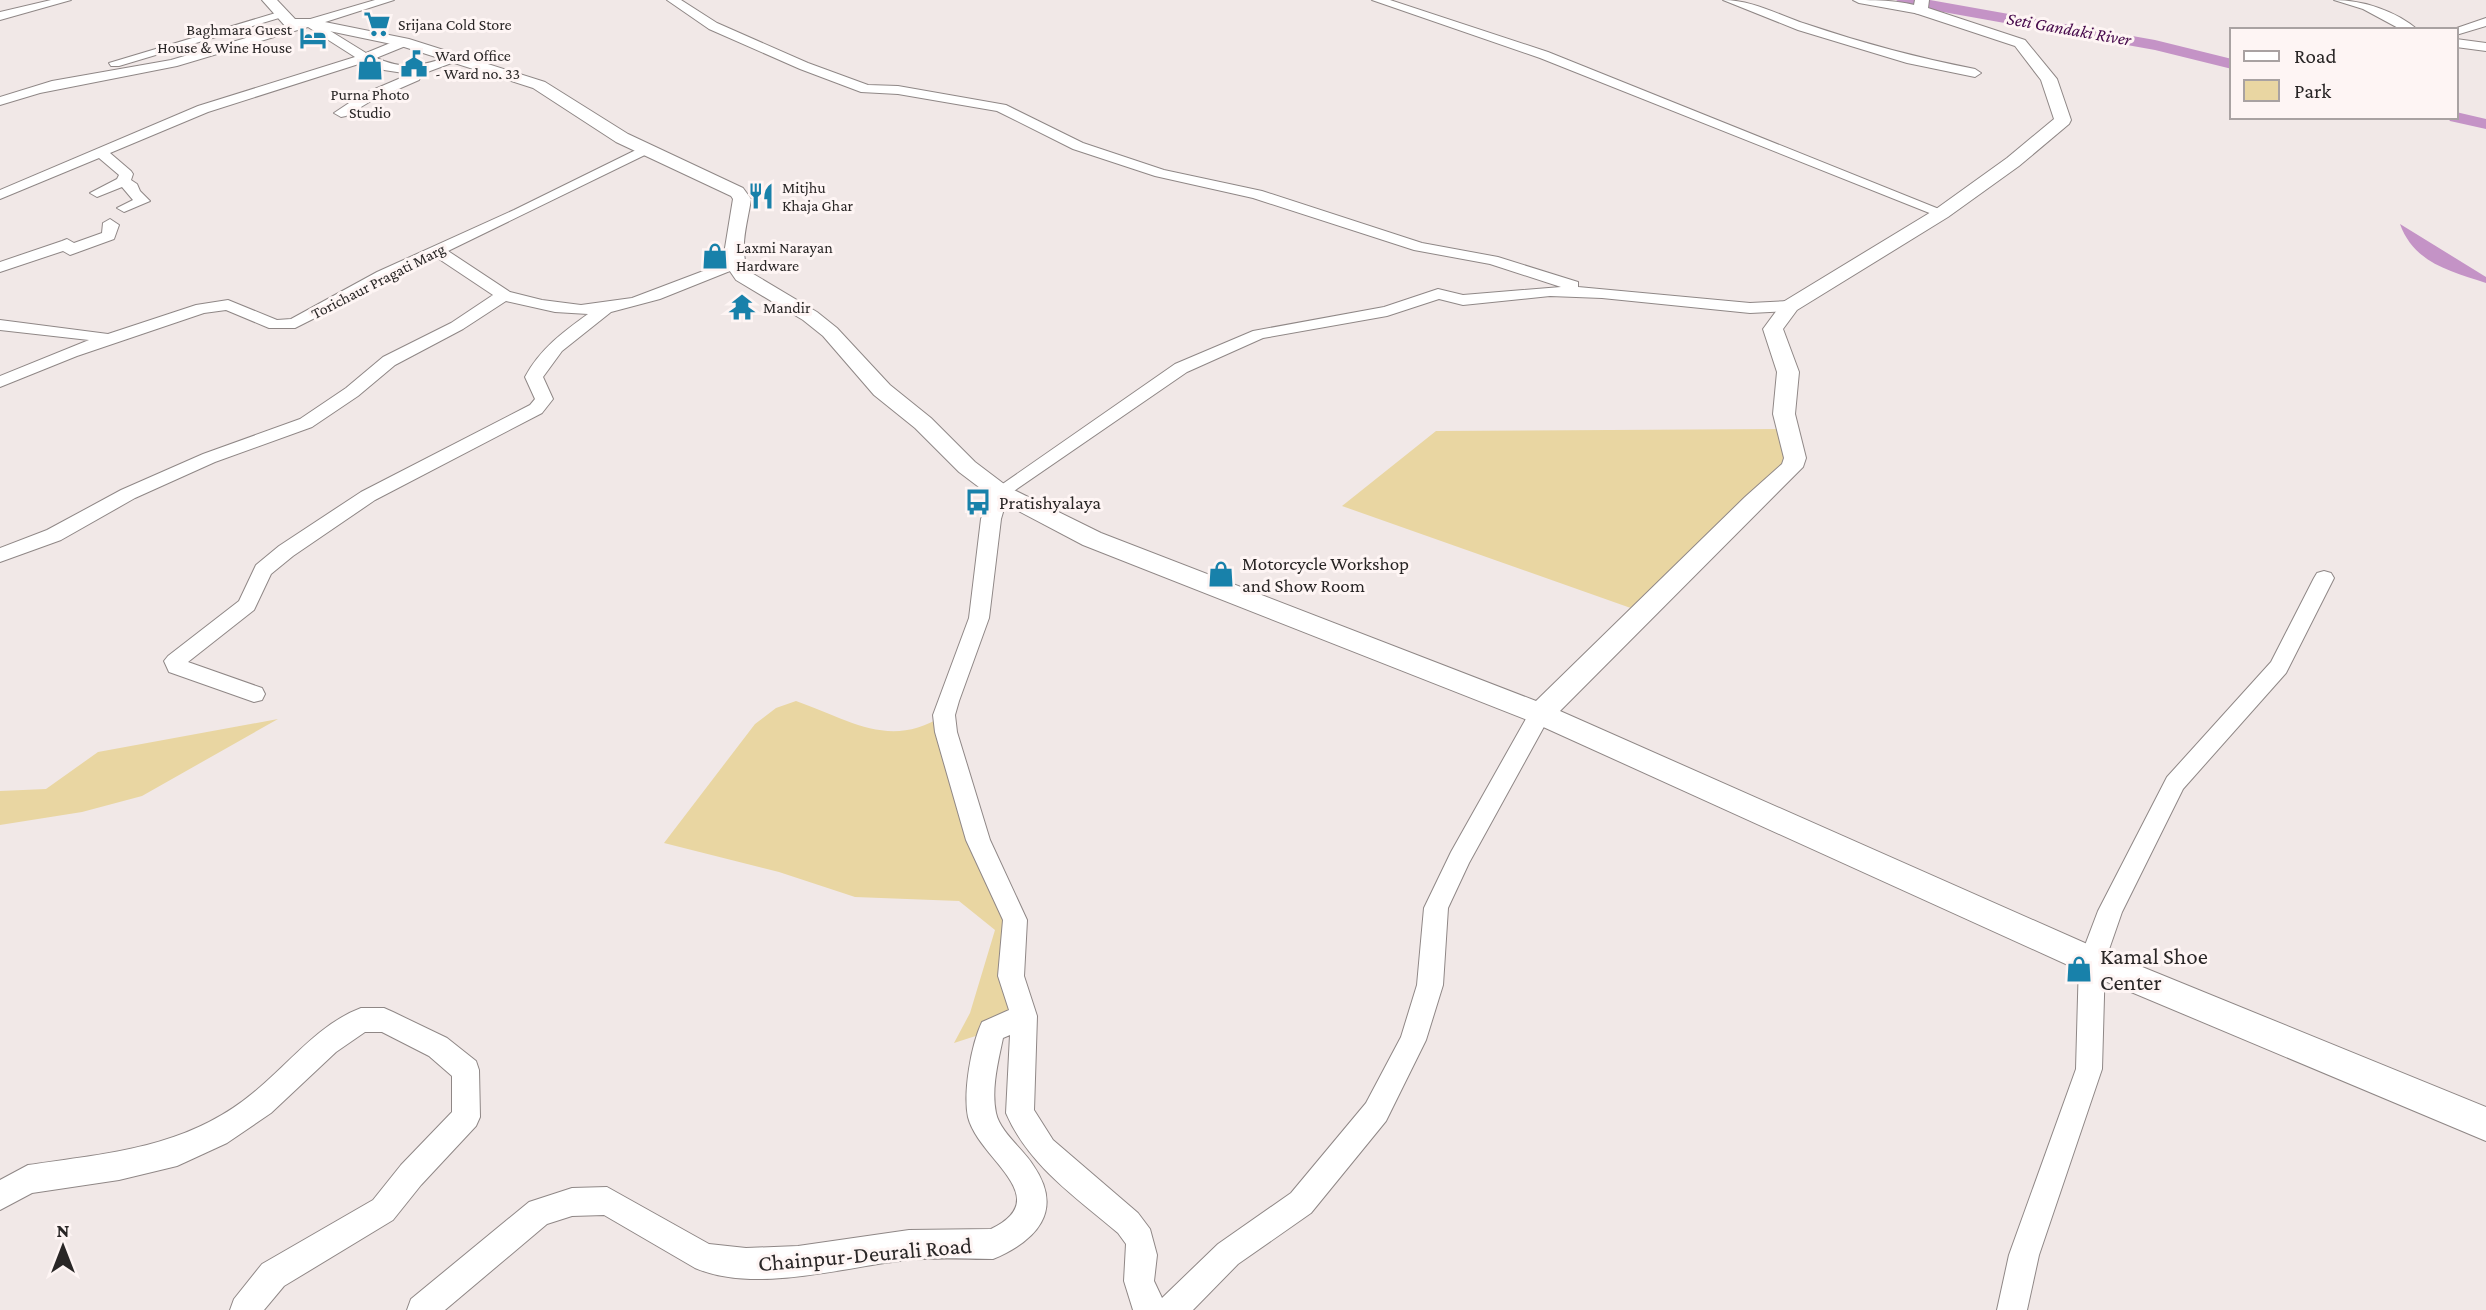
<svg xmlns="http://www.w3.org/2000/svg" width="2486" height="1310" font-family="'Crimson Pro',serif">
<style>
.green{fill:#e9d6a2}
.water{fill:#c493c6}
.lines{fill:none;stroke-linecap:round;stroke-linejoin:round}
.river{fill:#c493c6;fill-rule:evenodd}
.minor-casing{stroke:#8f8786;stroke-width:2}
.major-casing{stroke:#8f8786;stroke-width:2}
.minor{fill:#fff;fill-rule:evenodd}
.major{fill:#fff;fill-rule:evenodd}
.labels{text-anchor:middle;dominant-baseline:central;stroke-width:6;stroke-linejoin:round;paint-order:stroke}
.far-poi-label{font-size:16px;fill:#292626;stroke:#fef5f4;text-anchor:start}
.far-street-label{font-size:16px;fill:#292626;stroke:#fef5f4}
.far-water-label{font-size:18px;font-style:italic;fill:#46094b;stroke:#fef5f4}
.poi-label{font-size:19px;fill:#292626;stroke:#fef5f4;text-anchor:start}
.near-poi-label{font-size:23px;fill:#292626;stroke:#fef5f4;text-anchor:start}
.near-street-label{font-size:23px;fill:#292626;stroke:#fef5f4}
</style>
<rect width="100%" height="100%" fill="#f1e8e7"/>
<path class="green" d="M1786 429 1795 458 1642 612 1342 506 1436 431Z
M796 701C850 720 890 750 944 715L1015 920 1024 1016 991 1031 954 1043 970 1013 995 930 959 901 855 897 779 872 664 843 755 724 776 708Z
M278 719 142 796 82 812 0 825V791L46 789 98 752Z"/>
<path class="water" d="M2400 224 2486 277V283C2450 271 2414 263 2400 224Z"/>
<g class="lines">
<path class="river" d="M1896 0H1930L2155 40 2232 59V69L2155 50 1904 5Z
M2456 112 2486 119V129L2450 121 2447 117H2456Z"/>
<g class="minor-casing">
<path id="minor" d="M51 0H71L0 20V12Z
M375 0H394L319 24 366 53 400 39H408V45L376 58C412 73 425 63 459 54L465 58 422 74 419 80 371 101 346 116 341 117 334 113 361 95 410 74 384 70 365 62 208 112 110 153 131 171 133 174 131 180 137 184 140 191 150 201 124 212 117 208 133 200 122 187 97 197 90 193 117 179 119 175 99 158 0 199V190L198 106 355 57 308 27 177 66 40 93 0 105V97L52 81 171 60Z
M667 0H681L717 23 808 63 868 85 898 86 1006 105 1083 143 1164 170 1262 191 1422 243 1498 257 1578 282V287L1750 303 1790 301 1798 306 1790 311 1750 313 1602 298 1550 296 1463 305 1439 299 1387 316 1263 338 1187 372 1008 495 1001 519 989 618 959 701 955 715 957 732 990 840 1027 920 1024 976 1037 1016 1034 1110 1053 1140 1138 1213 1150 1229 1157 1255 1154 1281 1162 1298 1218 1244 1291 1193 1366 1103 1401 1037 1417 985 1424 908 1451 852 1532 708 1540 706 1548 708 1551 714 1469 863 1448 908 1443 985 1426 1040 1386 1121 1311 1213 1238 1264 1193 1310H1133L1124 1281 1126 1244 1118 1233C1076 1197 1029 1166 1006 1113L1010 1035 1003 1038C998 1062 991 1089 996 1113 1000 1132 1023 1149 1033 1165 1065 1211 1036 1241 993 1259 965 1259 935 1257 907 1260 843 1267 756 1294 695 1268L604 1215 572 1216 547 1224 445 1310H407L411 1299 529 1202 572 1188 607 1187 709 1244 746 1248 798 1246 909 1230 991 1229C1057 1197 978 1159 968 1117 963 1093 971 1045 982 1022L1009 1010 998 976 1003 920 966 840 935 732 933 715 969 618 981 519 991 492 1175 364 1253 331 1384 307 1438 289 1463 295 1561 287 1490 264 1414 250 1253 198 1155 176 1073 149 997 111 898 94 861 92 800 69 709 29Z
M1372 0H1390L1548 52 1949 213 1947 216H1937L1540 58Z
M1723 0C1752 0 1779 15 1806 24 1862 43 1918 58 1975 69L1981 73 1975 77 1907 63 1798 30Z
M1853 0C1872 0 1911 0 1926 10L1920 14 1859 3Z
M2334 0C2363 0 2396 11 2418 30H2402L2363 9Z
M279 12 289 15 119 66H111L109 63Z
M2486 18V26L2456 35V30H2451Z
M2456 39 2486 43V51L2456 47Z
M646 145 653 149 651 152 448 251 510 292 542 300 581 305 632 298 735 259 740 261 743 264 740 267 660 299 611 312 562 351 543 377 553 399 542 413 375 500 293 556 271 574 254 610 188 662 262 688 265 694 262 700 254 702 169 672 164 661 168 656 239 601 256 565 279 546 361 492 530 405 535 399 525 377C540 349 563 332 588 314L555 312 506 301 463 329 395 365 358 396 312 427 215 462 135 498 61 540 0 562V548L47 530 121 490 203 454 300 419 346 388 383 357 451 323 493 295 436 257 295 328H269L226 310 204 313 77 356 0 387V376L89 340 0 330V320L108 334 196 305 228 300 277 320 291 319 377 272 514 210Z
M110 219 119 225 114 239 70 255 63 251 0 272V262L62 241 67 239 74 243 102 233 103 223Z
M2324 571 2331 573 2334 578 2286 673 2183 789 2122 912 2105 961 2102 1069 2039 1255 2027 1310H1997L2009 1255 2076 1069 2079 961 2098 911 2167 777 2271 662 2314 578 2317 573Z
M361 1008H384L393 1012 447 1038 476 1061 479 1070 480 1117 476 1126 421 1185 393 1220 284 1286 264 1310H230L234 1299 262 1264 373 1200 401 1165 452 1112V1076L429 1056 382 1032H365L336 1052 271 1113 227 1143 177 1166 119 1180 32 1193 0 1210V1180L28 1165C109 1153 187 1148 253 1093 288 1065 318 1024 361 1008Z"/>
</g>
<g class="major-casing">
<path id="major" d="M262 0H277L295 19H310L409 39 545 82 628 134 743 188 751 199C748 221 737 253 750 272L817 312 837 328 890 385 931 418 975 462 1008 487 1101 533 1536 701 1745 497 1782 464 1784 458 1773 414 1777 372 1763 329 1783 302 1936 209 2007 158 2054 119 2041 80 2015 46 1915 13 1913 10 1915 0H1929L1928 8 2025 40 2057 79 2071 120 2069 124 2019 166 1948 217 1797 310 1783 329 1799 372 1795 414 1806 458 1803 467 1560 711 2103 951 2486 1107V1141L2081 971 1530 721 1083 545 992 497 959 472 915 428 874 395 823 336 803 320 736 280 725 264 724 254 733 199 731 196 616 142 533 88 401 46 310 27H286Z"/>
</g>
<use href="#minor" class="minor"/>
<use href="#major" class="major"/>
</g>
<defs>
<g id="supermarket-bare" transform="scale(2.1)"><path d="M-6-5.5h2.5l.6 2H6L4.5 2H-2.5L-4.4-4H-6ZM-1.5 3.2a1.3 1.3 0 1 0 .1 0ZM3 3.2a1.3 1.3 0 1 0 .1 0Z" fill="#1881aa" stroke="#fef5f4" stroke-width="2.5" paint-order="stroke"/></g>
<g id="hotel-bare" transform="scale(2.1)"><path d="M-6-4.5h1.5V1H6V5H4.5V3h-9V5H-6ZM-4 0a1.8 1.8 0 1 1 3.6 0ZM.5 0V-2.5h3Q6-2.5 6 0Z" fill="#1881aa" stroke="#fef5f4" stroke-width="2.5" paint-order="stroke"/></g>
<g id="civic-bare" transform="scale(2.1)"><path d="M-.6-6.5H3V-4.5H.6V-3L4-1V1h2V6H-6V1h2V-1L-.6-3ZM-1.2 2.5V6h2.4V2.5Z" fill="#1881aa" stroke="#fef5f4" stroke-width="2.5" paint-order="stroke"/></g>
<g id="shop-bare" transform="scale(2.1)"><path d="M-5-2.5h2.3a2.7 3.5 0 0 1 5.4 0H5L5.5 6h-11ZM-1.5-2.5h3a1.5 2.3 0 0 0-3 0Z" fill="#1881aa" stroke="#fef5f4" stroke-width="2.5" paint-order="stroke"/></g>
<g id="restaurant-bare" transform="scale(2.1)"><path d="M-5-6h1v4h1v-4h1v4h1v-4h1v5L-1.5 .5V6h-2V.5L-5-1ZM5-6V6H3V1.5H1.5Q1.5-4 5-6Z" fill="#1881aa" stroke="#fef5f4" stroke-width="2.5" paint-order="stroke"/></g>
<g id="temple-bare" transform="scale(2.1)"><path d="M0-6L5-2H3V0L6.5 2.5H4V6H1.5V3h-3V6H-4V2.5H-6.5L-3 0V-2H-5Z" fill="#1881aa" stroke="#fef5f4" stroke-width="2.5" paint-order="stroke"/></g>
<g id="bus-bare" transform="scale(2.1)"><path d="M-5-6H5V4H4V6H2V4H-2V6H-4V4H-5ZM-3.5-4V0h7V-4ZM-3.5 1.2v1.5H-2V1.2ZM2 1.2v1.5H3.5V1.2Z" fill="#1881aa" stroke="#fef5f4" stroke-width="2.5" paint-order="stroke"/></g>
</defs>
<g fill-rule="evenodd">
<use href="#supermarket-bare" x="377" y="24"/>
<use href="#hotel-bare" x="313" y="38"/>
<use href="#civic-bare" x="414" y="64"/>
<use href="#shop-bare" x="370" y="67"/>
<use href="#restaurant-bare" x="761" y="196"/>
<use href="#shop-bare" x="715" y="256"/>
<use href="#temple-bare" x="742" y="307"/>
<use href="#bus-bare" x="978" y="502"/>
<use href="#shop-bare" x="1221" y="574"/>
<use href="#shop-bare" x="2079" y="969"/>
</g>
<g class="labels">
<g class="far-poi-label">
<text x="398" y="24">Srijana Cold Store</text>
<text x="292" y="29" text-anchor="end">Baghmara Guest<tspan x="292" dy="18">House &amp; Wine House</tspan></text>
<text x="435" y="55">Ward Office<tspan x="435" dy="18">- Ward no. 33</tspan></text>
<text x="370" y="94" text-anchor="middle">Purna Photo<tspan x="370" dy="18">Studio</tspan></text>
<text x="782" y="187">Mitjhu<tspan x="782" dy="18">Khaja Ghar</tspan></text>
<text x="736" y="247">Laxmi Narayan<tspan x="736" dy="18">Hardware</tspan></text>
<text x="763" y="307">Mandir</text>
</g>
<g class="far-street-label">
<text transform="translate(378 281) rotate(-27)">Torichaur Pragati Marg</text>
</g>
<g class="far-water-label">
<text transform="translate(2069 29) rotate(10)">Seti Gandaki River</text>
</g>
<g class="poi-label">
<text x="999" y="502">Pratishyalaya</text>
<text x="1242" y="563">Motorcycle Workshop<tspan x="1242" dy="22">and Show Room</tspan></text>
</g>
<g class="near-poi-label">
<text x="2100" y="956">Kamal Shoe<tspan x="2100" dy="26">Center</tspan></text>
</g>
<g class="near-street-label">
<text transform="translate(865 1254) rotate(-5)">Chainpur-Deurali Road</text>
</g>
</g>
<rect x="2230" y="28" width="228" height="91" fill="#fef5f4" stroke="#a9a2a2" stroke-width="2"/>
<rect x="2244" y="51" width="35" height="10" fill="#ffffff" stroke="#a9a2a2" stroke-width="2"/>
<text x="2294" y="63" font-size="21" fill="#292626">Road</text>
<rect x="2244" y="80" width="35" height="21" fill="#e9d6a2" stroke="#a9a2a2" stroke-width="2"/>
<text x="2294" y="98" font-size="21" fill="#292626">Park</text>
<g transform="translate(63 1247)" stroke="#fef5f4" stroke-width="5" paint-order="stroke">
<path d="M0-5L12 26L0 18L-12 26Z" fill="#292626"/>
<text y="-10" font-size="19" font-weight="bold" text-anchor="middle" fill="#292626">N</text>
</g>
</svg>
